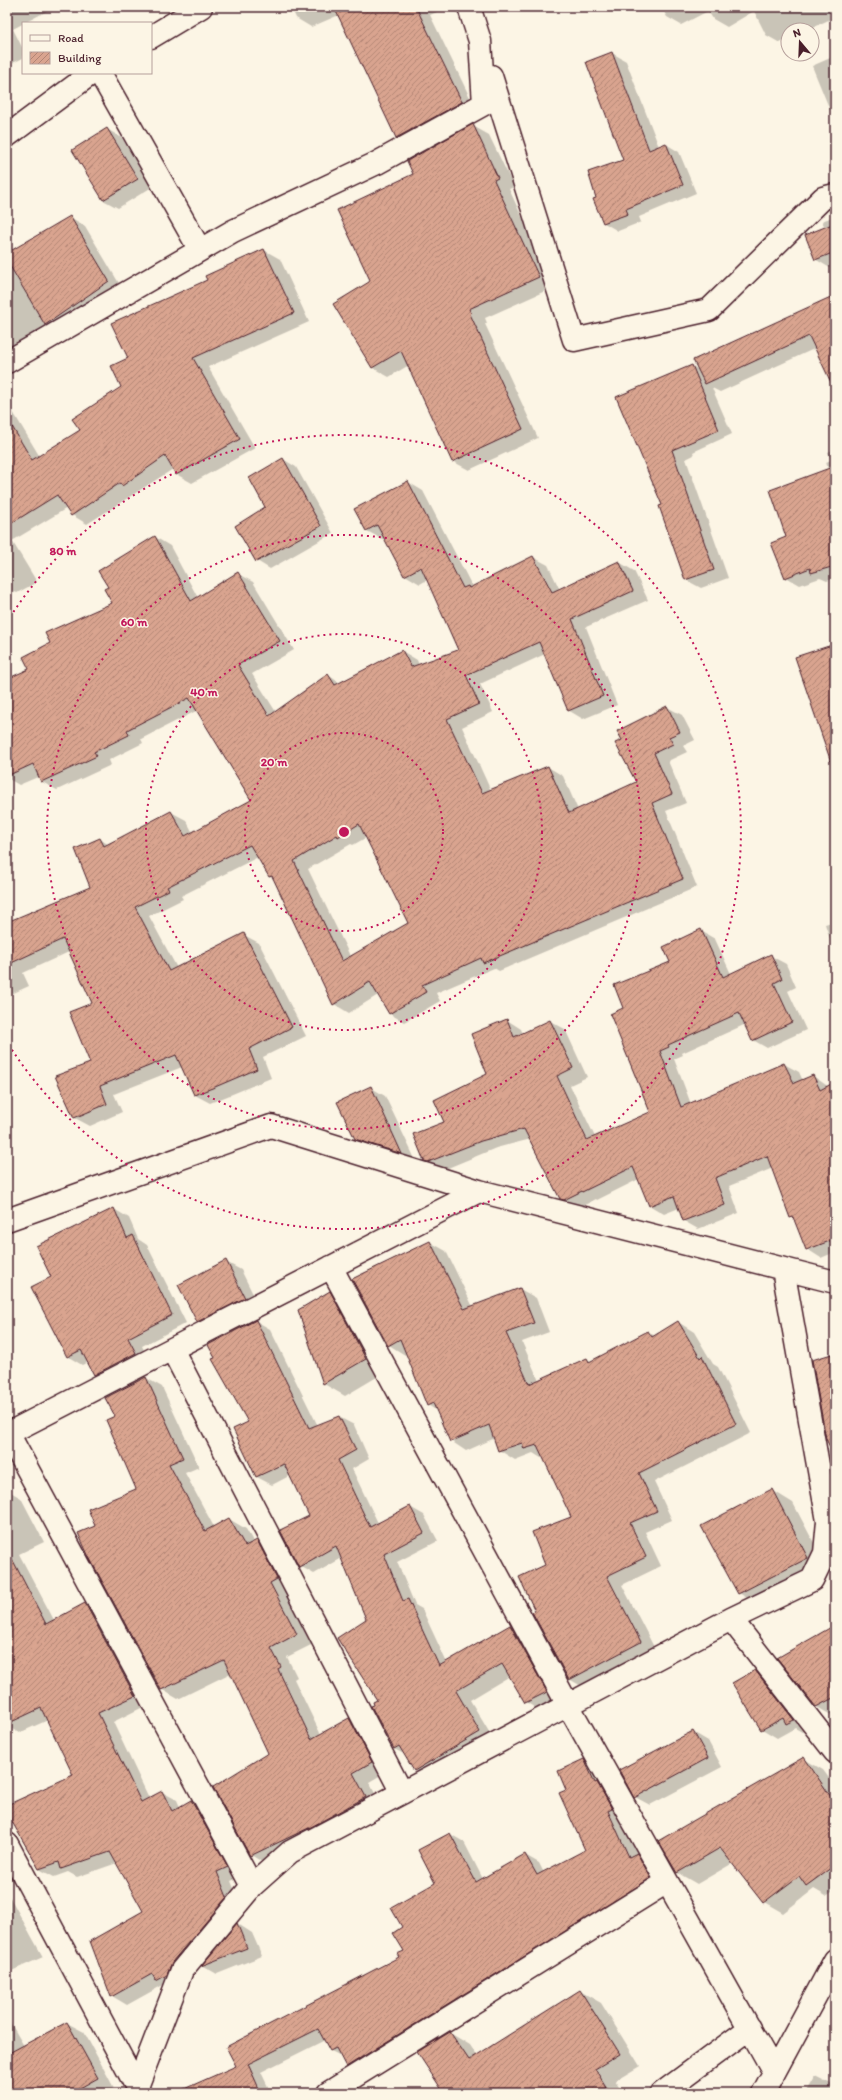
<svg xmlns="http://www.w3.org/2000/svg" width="842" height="2100" font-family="Itim,sans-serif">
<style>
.shadow{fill:#0003;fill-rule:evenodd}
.building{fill:url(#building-hatch);stroke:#4a1f2b;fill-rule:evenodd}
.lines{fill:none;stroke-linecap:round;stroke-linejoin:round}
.street-casing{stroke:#4a1f2b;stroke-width:25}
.street{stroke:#fcf5e5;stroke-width:22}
.ring{fill:none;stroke:#c2185b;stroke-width:2;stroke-dasharray:2 4}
.centre{fill:#c2185b;stroke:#fcf5e5;stroke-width:2}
.ring-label{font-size:12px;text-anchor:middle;font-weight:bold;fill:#c2185b;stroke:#fcf5e5;stroke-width:3;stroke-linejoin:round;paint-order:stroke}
</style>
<defs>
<pattern id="building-hatch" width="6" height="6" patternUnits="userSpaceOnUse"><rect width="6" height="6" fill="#d9a48f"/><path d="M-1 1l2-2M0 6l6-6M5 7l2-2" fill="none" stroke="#b28575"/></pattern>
</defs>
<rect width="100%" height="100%" fill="#fcf5e5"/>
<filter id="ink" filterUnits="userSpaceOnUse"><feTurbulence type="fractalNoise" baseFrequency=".025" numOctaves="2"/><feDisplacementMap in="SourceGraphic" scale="8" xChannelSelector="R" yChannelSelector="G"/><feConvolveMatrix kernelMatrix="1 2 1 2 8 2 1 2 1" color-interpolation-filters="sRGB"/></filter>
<g filter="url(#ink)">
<path class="shadow" d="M7 7H48L49 10 13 29 23 49V58L7 66Z
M121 7H139L130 12Z
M252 7H265L258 11Z
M291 7H435L437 12 430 15 476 110 411 146 397 138 339 15 311 27 296 18Z
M661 7H835V17L807 30H788V39L780 43 766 35 754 11 727 27 713 19 708 11 681 25 667 17Z
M612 53 626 61 659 147 666 144 679 152 696 193 639 217 641 222 618 231 604 223 595 199 598 198 624 160Z
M835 56V113L830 110 812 66Z
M473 126 489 135 514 187 509 189 554 287 485 318 487 323 485 324 538 438 469 470 452 461 409 365 389 377 373 368 335 304 370 283 414 174Z
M107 129 122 138 152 187 118 208 103 200Z
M835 216V266L830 268 815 259 825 228 822 221Z
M70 217 85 226 123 290 7 369V254Z
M264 250 280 259 309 322 208 367 255 448 192 483 176 474 173 469 87 524 72 515 67 508 12 541 37 582 17 593 7 588V402L40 457 81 431 122 387 129 358 208 281Z
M835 302V378L816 348 720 392 712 388 732 434 693 452 694 455 686 459 728 578 701 588 686 580 663 505 617 398 692 366 699 370Z
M835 449V578L827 581 820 578 800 585 786 577 787 537 828 469 826 462 831 460 828 452Z
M283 459 296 467 333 533 270 569 257 561Z
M408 482 423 491 473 588 533 557 548 565 560 590 619 562 634 571 648 600 586 627 617 705 583 719 568 710 545 654 480 684 493 712 462 727 491 791 548 767 563 776 578 810 637 783 623 740 667 707 682 715 695 740 683 746 687 752 668 761 686 803 666 811 697 887 499 971 494 968 436 993 440 1001 404 1022 390 1014 378 995 349 1013 334 1004 275 880 270 877 258 857 181 896 183 899 149 916 177 968 244 935 259 943 306 1036 263 1057 271 1078 230 1095 210 1103 195 1095 182 1067 114 1094 122 1112 90 1126 75 1118 57 1077 91 1064 93 1004 71 951 23 973 29 986 7 996V923L92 887 100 839 109 845 171 812 186 820 193 833 252 800 198 710 141 739 143 743 109 760 111 765 57 790 42 782 40 776 19 785 7 778V680L31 669 51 644 113 604 109 587 155 537 170 546 198 598 238 574 253 582 294 650 252 674 276 712 328 675 340 683 402 651 417 660 419 665 460 651 427 580 420 584 405 575 385 538 382 539 367 531ZM367 837 409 923 351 958 308 869 351 844 353 845Z
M835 921V954L825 924Z
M701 931 715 939 731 974 771 956 786 964 796 987 788 991 806 1030 767 1048 753 1040 746 1024 682 1053 683 1055 674 1059 691 1104 784 1064 799 1072 803 1081 813 1076 829 1087 835 1083V1252L821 1258 807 1249 795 1219 791 1217 773 1168 729 1186 739 1213 698 1229 684 1221 679 1208 664 1214 649 1205 639 1179 597 1200 596 1199 579 1208 576 1207 561 1198 531 1139 496 1148 443 1170 425 1160 445 1122 488 1075 507 1020 521 1029 523 1034 550 1021 565 1029 587 1077 570 1085 595 1137 651 1112 624 1008 671 963Z
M370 1087 385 1096 416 1161 371 1147 355 1138Z
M7 1104 10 1110 7 1111Z
M114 1209 129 1218 138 1239 147 1245 186 1323 142 1346 150 1362 109 1383 95 1375 88 1362 82 1365 67 1356 53 1278Z
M430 1242 446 1251 473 1307 520 1289 536 1298 549 1332 522 1342 539 1381 587 1359 593 1362 648 1332 655 1336 678 1322 694 1332 713 1364 718 1367 751 1433 654 1482 672 1520 645 1532 661 1566 622 1585 656 1651 585 1688 569 1679 536 1611 547 1565 572 1517 544 1456 541 1458 533 1453 515 1460 499 1450 495 1438 466 1451 451 1441 437 1411 428 1405 407 1353 405 1355 389 1345Z
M226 1262 241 1270 259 1306 212 1330 197 1322Z
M330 1292 351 1304 387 1371 345 1396 324 1384 299 1310Z
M256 1321 270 1329 318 1426 339 1417 354 1425 369 1459 352 1469 378 1523 410 1507 424 1515 438 1541 397 1562 415 1605 422 1609 447 1663 510 1626 525 1634 560 1700 540 1711 526 1702 510 1676 470 1700 494 1740 429 1779 415 1770 406 1755 394 1749 379 1700 367 1619 342 1558 314 1574 300 1566 310 1516 291 1475 272 1485 257 1477 234 1430 250 1422Z
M146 1378 162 1387 199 1467 185 1473 214 1527 229 1519 246 1529 254 1543 257 1541 274 1551 313 1644 287 1657 297 1677 294 1679 321 1735 349 1719 366 1729 388 1771 369 1782 382 1807 267 1865 251 1855 270 1754 231 1673 178 1699 161 1689 97 1527 137 1490 116 1417Z
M7 1490 21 1498 44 1542 19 1554 54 1620 85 1604 100 1612 149 1704 113 1722 149 1798 162 1792 177 1800 180 1807 191 1801 206 1809 242 1876 231 1881 241 1906 171 1989 163 1985 127 2005 112 1996 91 1941 144 1911 117 1863 77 1877 68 1872 54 1877 39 1869 7 1807 74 1776 48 1720 19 1733 7 1726Z
M772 1490 793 1503 828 1570 760 1606 739 1593Z
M835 1626V1715L833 1716 817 1707Z
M755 1671 770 1680 808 1728 802 1732 795 1728 777 1738 762 1729Z
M693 1732 708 1741 722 1767 650 1805 635 1797Z
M804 1759 823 1770 835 1786V1890L826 1896 814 1889 783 1913 764 1902 733 1863 697 1884 678 1873Z
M584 1760 598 1768 638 1855 651 1862 664 1886 360 2074 346 2067 341 2056 331 2051 325 2040 261 2072 271 2093H211L238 2067 400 1957 405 1952 403 1928 436 1883 450 1834 464 1842 483 1879 525 1855 539 1863 544 1873 587 1850 567 1791Z
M7 1892 43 1957 7 1973Z
M238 1924 252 1933 262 1956 217 1974 203 1966Z
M580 1991 601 2003 640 2066 615 2081 623 2093H445L450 2033 470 2045 477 2056Z
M7 2017 24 2046 67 2023 84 2032 114 2088 104 2093H7Z
M815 2076 835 2086V2093H805Z"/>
<path class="building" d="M334 7H416L462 102 396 138Z
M612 52 649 150 666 143 683 185 626 209 628 214 603 223 593 199 596 198 588 172 623 160 586 62Z
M473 124 498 178 494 180 539 277 469 309 471 313 470 314 523 429 452 462 401 351 372 368 333 304 369 282 370 280 337 210 413 174 407 161Z
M107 128 138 179 103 200 72 150Z
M70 216 109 281 45 325 7 261V253Z
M835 223V252L815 260 805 235Z
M264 249 294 313 193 358 240 439 176 475 165 456 122 486 120 483 71 516 57 495 7 526V418L32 460 80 430 72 419 121 387 111 366 128 358 111 323 207 280 205 276Z
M835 295V391L809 336 705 384 693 360Z
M692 365 719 430 672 450 714 570 685 580 659 506 662 505 616 397Z
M283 458 321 526 256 562 235 526 265 507 249 478Z
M835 466V566L811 573 810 568 785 578 771 543 786 537 770 490Z
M408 481 463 588 468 586 469 588 533 556 552 592 619 561 633 591 572 619 603 696 568 711 539 642 466 675 479 704 447 719 482 793 548 766 569 813 636 782 615 743 622 740 617 731 667 706 680 732 669 737 673 744 654 753 672 794 652 803 683 879 483 963 481 958 422 985 426 992 389 1014 370 982 333 1005 272 876 269 877 250 845 167 887 169 890 135 907 169 971 244 933 292 1027 249 1049 257 1069 215 1087 194 1095 176 1055 100 1086 107 1104 74 1118 55 1076 90 1063 69 1012 92 1003 63 939 7 965V922L90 887 75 849 100 838 104 846 171 811 185 836 251 800 189 698 127 730 129 735 94 752 97 756 41 782 33 764 7 776V679L29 669 23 657 50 643 45 633 112 603 104 589 108 587 98 571 155 536 191 601 238 572 280 641 238 665 269 716 328 674 335 685 402 650 411 667 458 650 421 567 404 576 377 525 366 531 354 509ZM359 824 408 923 342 961 294 861 337 835 338 837Z
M835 644V761L831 762 795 657Z
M701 929 723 977 771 954 782 979 774 983 792 1022 752 1041 739 1013 668 1045 669 1047 660 1051 681 1107 784 1063 794 1083 813 1075 820 1090 835 1082V1239L806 1250 793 1217 790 1218 767 1156 715 1178 725 1205 683 1221 674 1196 649 1206 633 1167 582 1192V1191L564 1200 560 1199 524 1129 481 1141 428 1162 424 1161 413 1134 444 1122 434 1100 487 1074 471 1034 507 1019 514 1037 550 1020 573 1068 557 1076 587 1140 650 1112 610 1014 623 1008 614 985 670 962 663 947Z
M371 1086 402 1154 355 1139 337 1102Z
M114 1208 127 1238 133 1235 172 1315 128 1338 136 1353 94 1375 81 1350 67 1357 31 1287 51 1277 36 1246Z
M430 1241 464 1309 520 1288 534 1323 506 1333 529 1384 587 1358 589 1362 648 1331 652 1337 678 1321 700 1358 702 1356 736 1424 639 1473 657 1511 630 1523 646 1557 607 1576 641 1642 569 1680 532 1612 535 1611 519 1577 545 1565 532 1532 571 1517 537 1445 524 1449 522 1443 498 1451 489 1425 450 1442 433 1403 427 1406 400 1339 388 1346 352 1279Z
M226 1260 245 1298 197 1322 178 1285Z
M330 1291 366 1359 323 1384 298 1310Z
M256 1320 309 1428 339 1416 356 1450 338 1460 370 1527 410 1506 424 1533 384 1554 403 1601 408 1599 439 1666 510 1625 547 1692 525 1703 502 1664 456 1691 480 1732 414 1771 399 1746 394 1749 371 1706 374 1705 373 1702 377 1700 337 1638 366 1619 336 1546 299 1567 280 1530 309 1516 284 1464 256 1477 233 1429 248 1422 212 1359 215 1358 208 1345Z
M835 1353V1457L826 1439 812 1360Z
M146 1377 183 1458 169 1464 205 1531 229 1518 245 1546 257 1540 277 1579 270 1583 297 1634 271 1648 281 1667 278 1669 311 1739 349 1718 372 1762 353 1773 366 1797 313 1826 250 1856 213 1787 268 1753 224 1660 161 1690 89 1557 78 1533 95 1526 88 1509 136 1489 106 1420 115 1416 105 1398Z
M772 1489 808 1558 738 1594 701 1526Z
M7 1549 46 1624 85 1603 135 1696 98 1713 141 1802 162 1791 172 1811 191 1800 228 1867 217 1872 227 1897 172 1962 167 1975 156 1981 152 1974 111 1997 90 1941 143 1911 110 1852 61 1869 59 1862 39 1869 7 1813V1805L73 1775 41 1708 7 1724Z
M835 1625V1697L816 1707 777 1658Z
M755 1670 794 1720 786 1724 783 1718 761 1730 732 1683Z
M693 1731 708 1758 634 1798 619 1770Z
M804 1757 835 1803V1865L806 1886 799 1876 763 1903 720 1848 677 1873 658 1841Z
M584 1759 595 1783 597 1782 612 1809 608 1811 629 1857 637 1853 651 1878 346 2067 336 2048 330 2051 318 2029 248 2064 261 2093H175L236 2066 226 2047 399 1957 397 1954 404 1951 393 1933 402 1927 391 1908 435 1883 418 1850 450 1833 476 1882 525 1854 537 1875 585 1850 559 1793 566 1790 558 1771Z
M237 1923 247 1948 201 1966Z
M580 1990 620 2054 595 2069 610 2093H444L417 2052 450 2032 469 2060Z
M67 2022 98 2078 71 2093H7V2054Z"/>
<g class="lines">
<g class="street-casing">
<path id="street" d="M151 37 201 7
M100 73 200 250
M491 76 574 340 709 310 823 198 835 195
M7 136 92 73
M7 362 233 231 377 163 484 104 480 41 469 7
M7 1220 271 1126 479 1191 835 1282
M331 1267 568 1705 774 2072
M172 1349 402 1793
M8 1433 252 1886
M7 1434 479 1191
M731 1619 835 1752
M7 1844 140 2093
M137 2087 182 1970 252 1886 290 1852 731 1619 812 1580 825 1553 828 1521 783 1269
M328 2093 667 1882
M662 2093 750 2028
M763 2093 835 1960"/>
</g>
<use href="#street" class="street"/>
</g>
</g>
<g class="ring">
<circle cx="344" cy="832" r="99"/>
<circle cx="344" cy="832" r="198"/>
<circle cx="344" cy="832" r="297"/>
<path d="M7 622A397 397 0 1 1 7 1042"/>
</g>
<circle cx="344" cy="832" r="6" class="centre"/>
<g class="ring-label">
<text x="63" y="555">80 m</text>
<text x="134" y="626">60 m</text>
<text x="204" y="696">40 m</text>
<text x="274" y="766">20 m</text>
</g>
<rect width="842" height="2100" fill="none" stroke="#fcf5e5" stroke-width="24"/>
<rect x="12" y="12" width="818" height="2076" fill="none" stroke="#4a1f2b" stroke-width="1.5" filter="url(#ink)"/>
<rect x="22" y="22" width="130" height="52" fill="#fcf5e5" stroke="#b59f9b"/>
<rect x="30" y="35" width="20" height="6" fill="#fcf5e5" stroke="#b59f9b"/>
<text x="58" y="42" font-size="12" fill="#4a1f2b">Road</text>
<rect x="30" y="52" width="20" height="12" fill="url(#building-hatch)" stroke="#b59f9b"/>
<text x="58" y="62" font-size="12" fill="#4a1f2b">Building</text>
<g transform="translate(800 42) rotate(341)"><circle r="19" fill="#fcf5e5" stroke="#b59f9b"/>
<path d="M0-3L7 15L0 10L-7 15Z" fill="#4a1f2b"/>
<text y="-6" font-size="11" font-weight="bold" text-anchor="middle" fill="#4a1f2b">N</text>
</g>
</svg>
